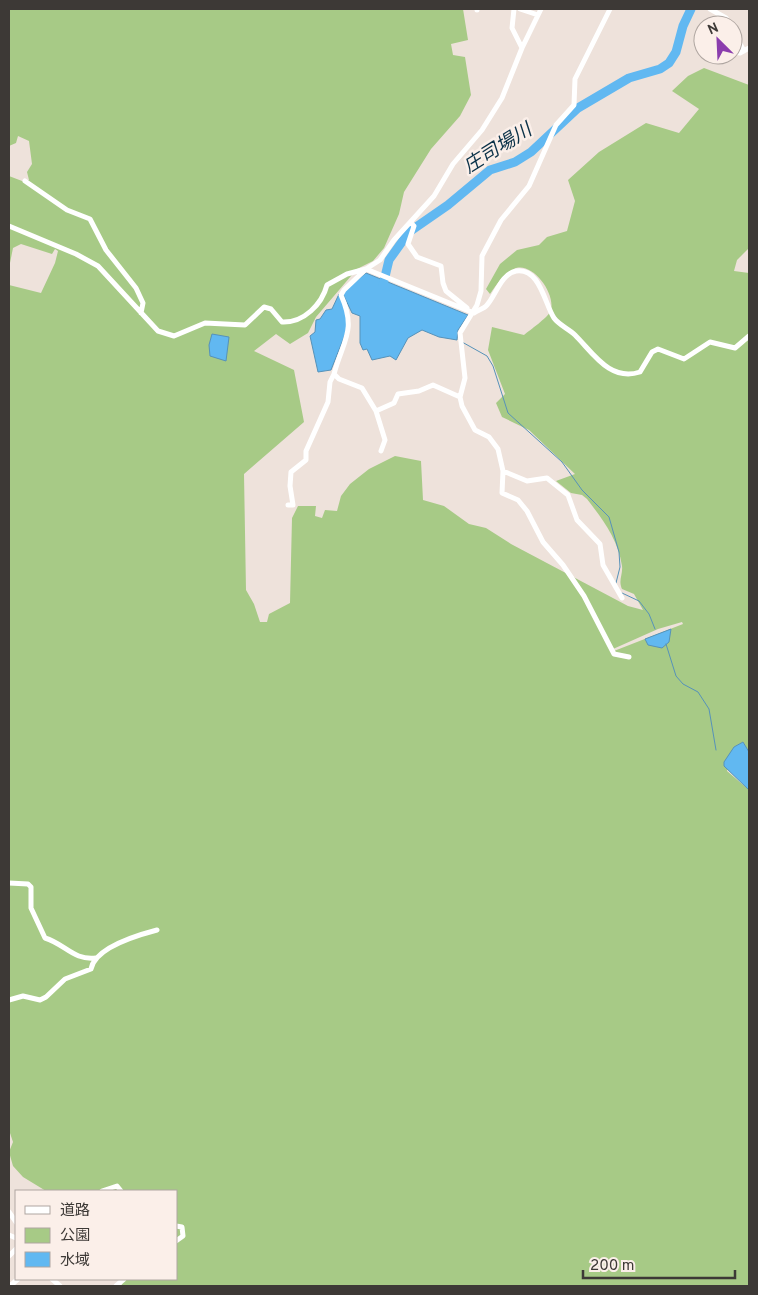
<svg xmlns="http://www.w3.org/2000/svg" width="758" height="1295" font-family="Overpass,'Noto Sans JP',sans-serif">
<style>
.green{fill:#a7ca86;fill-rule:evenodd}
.water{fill:#61b8f1;stroke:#5692b9}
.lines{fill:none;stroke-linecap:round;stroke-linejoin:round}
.stream{stroke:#5692b9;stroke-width:1}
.river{stroke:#61b8f1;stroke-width:9}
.minor{stroke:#fff;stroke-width:5}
.labels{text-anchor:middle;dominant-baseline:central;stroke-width:5;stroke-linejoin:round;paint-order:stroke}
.water-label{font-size:19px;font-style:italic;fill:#0a3148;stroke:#fbefe9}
</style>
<rect width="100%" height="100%" fill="#eee2db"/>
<path class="green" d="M10 9H463L468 40 451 44 453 55 465 57 471 95 460 116 431 149 404 192 399 214 384 248 373 261 357 269 316 317 308 333 290 344 276 334 254 351 294 370 304 422 244 474 246 590 254 604 260 622H267L269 614 290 603 292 518 298 506H316L315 516 322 518 325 510 337 511 341 496 350 484 369 469 395 456 421 461 423 500 444 506 469 524 486 528 511 544 628 606 643 610 634 594 622 589C618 580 623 575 622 566 618 539 603 520 587 499L582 495 571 493 556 481 575 474 529 430 502 417 496 403 505 394 488 350 492 327 524 335C530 330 547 318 550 312 558 296 532 260 514 269 503 274 497 284 490 294L486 289 500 264 517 250 539 245 547 237 567 231 575 201 568 180 599 152 646 123 679 133 699 109 672 91 688 76 704 68 749 85V248L737 260 734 271 749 273V752L743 742 734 747 727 771 749 790V1286H121L124 1279H176V1191H46L23 1177 13 1166 9 1152 13 1142 9 1130V285L41 293 55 263 58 251 55 249 52 254 21 244 13 248 9 268V176L22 181 29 180 27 172 32 164 29 141 18 136 16 143 9 146ZM682 622 683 624 614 651 613 649 658 629Z"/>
<path class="water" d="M366 273 468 315 458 330 457 340 439 337 422 330 408 338 396 360 390 356 372 360 367 349 363 350 360 343V316L352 313 343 294 347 288Z
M339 294 348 316 346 332 331 370 318 372 310 336 315 332 316 320 320 319 326 310 332 309Z
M212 334 229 337 226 361 210 356 209 345Z
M671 629 669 642 662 648 648 645 645 639Z
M743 742 749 752V790L724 766V762L734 747Z"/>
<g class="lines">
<path class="stream" d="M462 342 487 356 493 366 508 413 562 462 582 490 609 517 619 552 620 567 616 583
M622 593 639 601 649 614 655 629
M666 644 676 676 683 684 698 692 709 709 716 750"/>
<path class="river" d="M383 285 389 260 409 232 448 205 490 170 515 162 531 152 578 108 629 78 660 69 669 63 676 52 683 26 691 9"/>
<path class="minor" d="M520 9 538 15
M610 9 575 79 574 105 556 125 529 186 501 220 482 256 481 291 477 305 460 333 465 378 460 397 462 406 475 430 489 437 498 449 503 471 502 493 518 500 527 511 543 542 563 565 584 596 614 654 629 657
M710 9 726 18 730 25
M477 10V9
M733 31 744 51
M522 48 541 9
M735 52 740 53 749 48
M25 181 67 210 90 219 106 250 136 288 143 303 141 313
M411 223 414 226 408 244 417 257 441 266 443 283 446 291 467 308
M9 226 76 254 98 266 158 331 174 336 205 323 245 325 264 307 271 309 282 322C304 323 322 304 327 285L347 274 366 269 380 260 394 240 434 196 453 164 482 130 502 98 522 48 512 28 514 9
M366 269 474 313C478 310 484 309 487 305 496 295 501 274 516 271 540 267 545 305 554 318 559 325 569 329 575 335 593 353 610 382 640 372L652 352 658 349 684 359 710 342 735 348 749 336
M364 271 344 290 341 295C357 331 343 340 334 374L339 379 362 388 376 411 394 403 398 394 419 391 433 385 460 397
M376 411 385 440 381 451
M503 471 527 481 547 478 568 495 577 520 600 544 603 565 622 598
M288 505H293L290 486 291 472 306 460V451L328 402 330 382 334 374
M9 883 28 884 31 887V908L45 938C65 944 74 961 96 958
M9 1000 23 996 40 1000 46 997 65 979 91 969C95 947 138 935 157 930
M102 1191 117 1186 121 1191
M9 1212 16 1222
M176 1226 182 1227 183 1236 176 1241
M9 1235 16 1238
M9 1256 16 1249
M52 1279 60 1286
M10 1286 18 1279
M116 1286 124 1279"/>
</g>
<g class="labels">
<g class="water-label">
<text transform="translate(498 149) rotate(-32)">庄司場川</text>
</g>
</g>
<rect width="758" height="1295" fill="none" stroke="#3d3936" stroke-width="20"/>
<rect x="15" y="1190" width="162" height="90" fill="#fbefe9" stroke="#afa6a1"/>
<rect x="25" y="1206" width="25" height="8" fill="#ffffff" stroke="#afa6a1"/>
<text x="60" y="1215" font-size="15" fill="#3d3936">道路</text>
<rect x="25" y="1228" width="25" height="15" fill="#a7ca86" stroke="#afa6a1"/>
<text x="60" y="1240" font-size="15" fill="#3d3936">公園</text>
<rect x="25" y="1252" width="25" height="15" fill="#61b8f1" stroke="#afa6a1"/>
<text x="60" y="1265" font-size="15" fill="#3d3936">水域</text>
<g transform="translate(718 40) rotate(336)"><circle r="24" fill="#fbefe9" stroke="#afa6a1"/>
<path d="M0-4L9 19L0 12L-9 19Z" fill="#8b3dad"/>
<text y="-8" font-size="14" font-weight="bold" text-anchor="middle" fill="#3d3936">N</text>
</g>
<path d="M583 1270v8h152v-8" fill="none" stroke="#3d3936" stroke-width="2.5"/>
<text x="590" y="1270" font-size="15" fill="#3d3936" stroke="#fbefe9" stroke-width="4" paint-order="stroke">200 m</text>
</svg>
